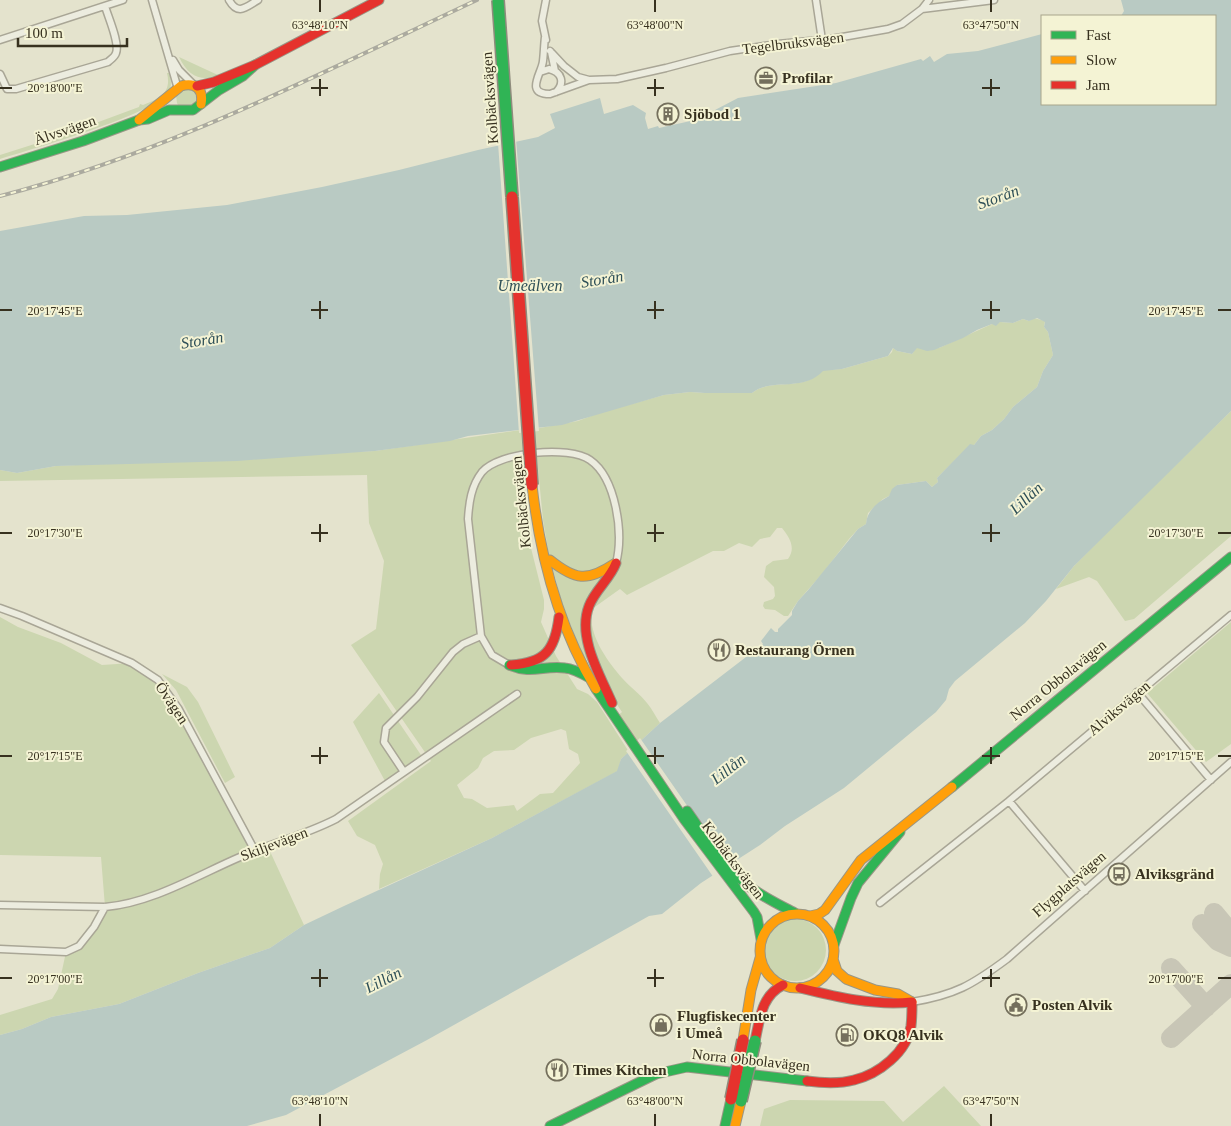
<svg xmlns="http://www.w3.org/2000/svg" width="1231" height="1126" font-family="Georgia,serif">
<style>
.green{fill:#ccd6b0;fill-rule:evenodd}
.water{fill:#b9cac3}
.pier{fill:#e4e3cd}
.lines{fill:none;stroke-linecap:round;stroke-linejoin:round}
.taxiway{stroke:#c8c6b6;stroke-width:20}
.street-casing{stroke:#a9a696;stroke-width:9}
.fast-casing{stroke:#999686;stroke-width:11}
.slow-casing{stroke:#999686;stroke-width:11}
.jam-casing{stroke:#999686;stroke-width:11}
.street{stroke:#ececdf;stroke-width:6}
.fast{stroke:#30b455;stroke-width:9}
.slow{stroke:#ff9f0a;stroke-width:9}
.jam{stroke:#e5322d;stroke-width:9}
.rail-casing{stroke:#abaa9f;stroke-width:4}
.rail{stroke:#f4f3d4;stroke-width:2;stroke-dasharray:5.5;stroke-linecap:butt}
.fast-bridge-casing{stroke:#8f8c7d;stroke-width:14;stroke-linecap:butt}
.jam-bridge-casing{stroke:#8f8c7d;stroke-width:14;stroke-linecap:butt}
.fast-bridge{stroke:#30b455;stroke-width:11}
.jam-bridge{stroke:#e5322d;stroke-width:11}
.ticks{fill:none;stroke:#37311f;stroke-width:2}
.labels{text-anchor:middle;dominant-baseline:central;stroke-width:4;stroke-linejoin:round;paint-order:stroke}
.street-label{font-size:15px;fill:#37311f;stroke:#f4f3d4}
.poi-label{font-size:15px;font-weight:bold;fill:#37311f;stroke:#f4f3d4;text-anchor:start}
.water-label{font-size:16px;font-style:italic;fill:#2e4f57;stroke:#f4f3d4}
.ticks-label{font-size:12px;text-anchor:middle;fill:#37311f;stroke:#f4f3d4;stroke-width:4;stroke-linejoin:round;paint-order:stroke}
</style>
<rect width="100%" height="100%" fill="#e4e3cd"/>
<path class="green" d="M179 57 220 76C199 81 189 77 179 57Z
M167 73H169C171 78 172 86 169 92 153 115 32 149 0 159V155L66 134 139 107 140 104 143 105C159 99 172 93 167 73Z
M181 86 200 89 198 108 179 107 177 103 176 95Z
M1034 318 1045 321 1044 327 1048 332 1053 355 1043 371 1037 387 1013 407 1004 419 992 430 981 436 974 445H970L937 478 938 482 932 487 926 481 897 485 889 496 883 499 868 513 866 524 858 529 849 539 822 574 798 601 788 616H784L775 610 765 609 763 606 764 602 773 599 775 596 774 587 764 577 766 566 773 561 788 559C796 548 790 538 782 528H777L770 537 760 539 752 547 739 543 724 551H713L627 595 620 589 592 609C587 633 607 661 622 678 630 687 640 694 647 703 652 709 656 717 660 723L634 747 614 719 622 712 580 649 562 603 549 555 543 520 536 448 529 430 578 421 599 413 664 395 690 392 705 393H752C773 377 802 393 823 370L842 369 888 356 892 352 893 348 897 351 912 354 917 347 939 348 992 324 1000 322 1013 323 1023 319 1029 321Z
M1231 411V536L1134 619 1125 621 1097 581 1089 577 1056 589 1074 566 1119 520Z
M521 430 529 540 544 600V609L541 622 556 656 577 689 588 694 597 702 629 752 621 759 618 771 492 838 379 889 380 874 383 864 375 845 357 836 348 821 431 761 351 645 376 629 384 561 369 523 367 475 0 481V470L17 473 56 466 375 451ZM561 729 566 731 569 749 578 754 580 763 553 793 540 794 517 811 514 805 487 808 472 799 464 798 457 785 478 768 483 758 494 751 514 750 531 738Z
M0 617 18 627 61 643 102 665 132 663 158 680 167 692 249 840 268 847 304 925 270 948 198 973 119 1004 51 1017 22 1029 0 1035V1015L52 999 58 989 66 952 79 946 105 907 101 857 0 855Z
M1231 622V744L1206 762 1147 693Z
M162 674 187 687 198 702 235 777 225 783 176 690Z
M379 693 421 755 385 781 353 722Z
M764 950a31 31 0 1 1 62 0a31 31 0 1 1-62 0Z
M944 1086 981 1126H760L764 1109 790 1100 884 1101 903 1122Z"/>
<path class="water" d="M1121 0H1231V411L1074 566 1046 601 1025 623 955 681 949 689 946 700 936 712 844 788 785 826 760 845 701 883 662 914 649 916 427 1040 286 1115 247 1126H0V1035L22 1029 51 1017 119 1004 198 973 270 948 304 925 344 906 492 838 617 771 621 759 660 723 763 644 761 641 771 628 775 632H778V629L792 615V611L798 601 809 589 858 529 866 524C867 510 878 502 889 496L892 489 897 485 926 481 932 487 938 482 937 478 970 444 974 445 981 436 992 430 1004 419 1013 407 1037 387 1043 371 1053 355 1048 332 1044 327 1045 322 1037 318 1029 321 1023 319 1013 323 1000 322 996 326 992 324 977 330 963 338 934 350 927 351 917 348 912 354 897 351 893 348 888 356 842 369 823 371C802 393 773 377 752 393H705L690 392 664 395 562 425 468 436 450 441 375 451 237 461 56 466 17 473 0 470V231L84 216 127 215 227 205 322 187 399 170 478 150 538 137 555 128 550 114 600 98 604 114 633 105 646 113 645 118 648 129 658 126 659 128 704 118 705 114 715 112V110L738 98 836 83 921 59 923 61 930 56 934 62 947 54 978 51 1042 34V104H1215V16H1121L1124 11Z"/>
<path class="pier" d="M516 139 539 431 519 433 498 143Z
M640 738 695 817 733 866 714 878 626 751Z"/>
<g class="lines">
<path class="taxiway" d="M1214 913 1229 931 1231 938
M1202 924 1218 941 1231 947
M1171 968 1206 1007
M1171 1038 1231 984"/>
<g class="street-casing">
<path id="street" d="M152 0 178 89
M229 0C238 16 246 7 258 0
M546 0 542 21 546 40
M816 0 822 40
M922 9 929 0
M545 37C544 45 544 53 543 61 542 73 524 94 550 94L589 80
M0 40 123 0
M550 51 564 66 578 77 589 80 617 79 666 68 730 51 778 44 831 39 888 29 902 24 922 9 994 0
M551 52 555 71
M173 60 179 70 193 84
M540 72 549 69C562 72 565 83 556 92
M0 74 7 89H16L108 62C111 59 115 57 116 53 120 43 108 17 105 6
M0 608 22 616 132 663 158 680 178 708 255 851
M481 636 468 519C469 503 471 486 482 472 499 452 569 445 590 460 616 478 624 534 616 563
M1137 692 1211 780
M404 772 384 742 386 728 417 697 453 652 463 644 481 636 492 655 509 665
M1009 801 1085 891
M880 903 1009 801 1231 615
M0 905 105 907C152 903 198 875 240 857 272 843 305 835 336 819L517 694
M0 949 66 952 79 946 94 927 105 907
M912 1002C955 995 972 985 1007 959L1231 762"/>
</g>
<g class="fast-casing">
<path id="fast" d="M0 167 83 141 139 120 148 119 169 110H193L219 90 243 76 255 65
M509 665C532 675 543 665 565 668 574 669 581 673 588 677
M596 689 684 819 754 912 757 917 761 939
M952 787 1231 557
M687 811C705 836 721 864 745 883 760 896 778 904 795 913
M834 945 851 898 858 883 900 832
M550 1126 656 1074 687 1067 807 1081
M725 1126 731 1099"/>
</g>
<g class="slow-casing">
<path id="slow" d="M139 120 181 86C195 82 204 89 201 104
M532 485C540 558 558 626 596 689
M550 560C575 580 587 582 614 564
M760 951a37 37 0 1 1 74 0a37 37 0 1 1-74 0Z
M810 916 819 914 825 910 861 860 952 787
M833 959 837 971 846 979 875 990 898 994 912 1002
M743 1040 751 990 760 958
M735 1126 741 1101"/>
</g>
<g class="jam-casing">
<path id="jam" d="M197 86 214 82 255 65 379 0
M511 665C545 663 555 650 559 617
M612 703C600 675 577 637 589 606 595 590 610 579 616 563
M800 988C837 997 874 1006 912 1002
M755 1041C760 1019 761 996 783 985
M807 1081C822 1083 839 1084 854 1080 879 1074 907 1052 911 1026 912 1018 912 1010 912 1002"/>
</g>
<use href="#street" class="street"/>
<use href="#fast" class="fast"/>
<use href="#slow" class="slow"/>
<use href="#jam" class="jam"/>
<g class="rail-casing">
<path id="rail" d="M0 196C167 153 321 73 477 0"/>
</g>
<use href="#rail" class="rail"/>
<g class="fast-bridge-casing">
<path id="fast-bridge" d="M498 0 512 197
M741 1101 755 1041"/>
</g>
<g class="jam-bridge-casing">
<path id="jam-bridge" d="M512 197 532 485
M731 1099 743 1040"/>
</g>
<use href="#fast-bridge" class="fast-bridge"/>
<use href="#jam-bridge" class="jam-bridge"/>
</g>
<path class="ticks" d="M320 0V12M655 0V12M991 0V12M320 79V96M655 79V96M991 79V96M0 88H12M311 88H328M647 88H664M982 88H1000M320 301V319M655 301V319M991 301V319M0 310H12M311 310H328M647 310H664M982 310H1000M1218 310H1231M320 524V542M655 524V542M991 524V542M0 533H12M311 533H328M647 533H664M982 533H1000M1218 533H1231M320 747V764M655 747V764M991 747V764M0 756H12M311 756H328M647 756H664M982 756H1000M1218 756H1231M320 969V987M655 969V987M991 969V987M0 978H12M311 978H328M647 978H664M982 978H1000M1218 978H1231M320 1114V1126M655 1114V1126M991 1114V1126"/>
<defs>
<g id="office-ring" transform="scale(1.125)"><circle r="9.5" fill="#f4f3d4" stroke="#746f5c" stroke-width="1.5"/><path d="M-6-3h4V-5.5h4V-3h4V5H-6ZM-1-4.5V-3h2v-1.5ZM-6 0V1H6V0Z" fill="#746f5c"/></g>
<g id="building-ring" transform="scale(1.125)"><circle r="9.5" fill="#f4f3d4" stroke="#746f5c" stroke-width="1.5"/><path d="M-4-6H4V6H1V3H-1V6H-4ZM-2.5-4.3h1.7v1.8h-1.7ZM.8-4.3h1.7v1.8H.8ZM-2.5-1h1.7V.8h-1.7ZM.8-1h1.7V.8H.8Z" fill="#746f5c"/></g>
<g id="restaurant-ring" transform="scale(1.125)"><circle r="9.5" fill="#f4f3d4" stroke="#746f5c" stroke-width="1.5"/><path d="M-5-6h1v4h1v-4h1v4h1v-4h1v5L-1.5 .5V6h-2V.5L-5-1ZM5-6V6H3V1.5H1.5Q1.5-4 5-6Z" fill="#746f5c"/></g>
<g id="bus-ring" transform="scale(1.125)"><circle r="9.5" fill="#f4f3d4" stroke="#746f5c" stroke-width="1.5"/><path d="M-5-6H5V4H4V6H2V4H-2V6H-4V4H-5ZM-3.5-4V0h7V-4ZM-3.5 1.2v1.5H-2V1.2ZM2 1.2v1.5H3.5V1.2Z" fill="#746f5c"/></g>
<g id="civic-ring" transform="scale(1.125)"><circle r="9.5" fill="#f4f3d4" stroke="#746f5c" stroke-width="1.5"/><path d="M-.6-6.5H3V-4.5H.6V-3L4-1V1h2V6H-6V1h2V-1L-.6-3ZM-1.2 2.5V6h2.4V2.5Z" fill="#746f5c"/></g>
<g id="shop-ring" transform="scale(1.125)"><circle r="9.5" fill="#f4f3d4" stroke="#746f5c" stroke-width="1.5"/><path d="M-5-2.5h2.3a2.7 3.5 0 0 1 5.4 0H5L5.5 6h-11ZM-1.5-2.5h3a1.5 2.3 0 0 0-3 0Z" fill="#746f5c"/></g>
<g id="fuel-ring" transform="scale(1.125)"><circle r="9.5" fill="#f4f3d4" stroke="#746f5c" stroke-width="1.5"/><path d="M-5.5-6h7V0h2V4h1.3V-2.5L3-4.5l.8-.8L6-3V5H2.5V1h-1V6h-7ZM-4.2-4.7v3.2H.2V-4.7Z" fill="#746f5c"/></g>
</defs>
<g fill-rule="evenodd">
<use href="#office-ring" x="766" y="78"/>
<use href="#building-ring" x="668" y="114"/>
<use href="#restaurant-ring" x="719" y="650"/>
<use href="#bus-ring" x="1119" y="874"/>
<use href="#civic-ring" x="1016" y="1005"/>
<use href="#shop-ring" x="661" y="1025"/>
<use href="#fuel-ring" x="847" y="1035"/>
<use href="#restaurant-ring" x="557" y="1070"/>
</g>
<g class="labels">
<g class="street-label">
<text transform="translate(793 43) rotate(-7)">Tegelbruksvägen</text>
<text transform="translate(490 98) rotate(-94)">Kolbäcksvägen</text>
<text transform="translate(65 130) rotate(-19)">Älvsvägen</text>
<text transform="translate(521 502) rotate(-96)">Kolbäcksvägen</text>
<text transform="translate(1058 680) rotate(-39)">Norra Obbolavägen</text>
<text transform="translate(172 703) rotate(56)">Övägen</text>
<text transform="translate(1119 708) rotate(-40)">Alviksvägen</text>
<text transform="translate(274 844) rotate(-21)">Skiljevägen</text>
<text transform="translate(733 860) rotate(53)">Kolbäcksvägen</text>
<text transform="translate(1069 884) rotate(-41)">Flygplatsvägen</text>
<text transform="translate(751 1060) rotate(6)">Norra Obbolavägen</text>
</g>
<g class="poi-label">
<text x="782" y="78">Profilar</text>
<text x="684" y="114">Sjöbod 1</text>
<text x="735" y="650">Restaurang Örnen</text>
<text x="1135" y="874">Alviksgränd</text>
<text x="1032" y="1005">Posten Alvik</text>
<text x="677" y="1016">Flugfiskecenter<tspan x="677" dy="17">i Umeå</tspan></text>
<text x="863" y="1035">OKQ8 Alvik</text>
<text x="573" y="1070">Times Kitchen</text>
</g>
<g class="water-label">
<text transform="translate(998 197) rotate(-20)">Storån</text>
<text transform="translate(602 279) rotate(-9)">Storån</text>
<text x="530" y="285">Umeälven</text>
<text transform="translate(202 340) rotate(-9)">Storån</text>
<text transform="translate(1026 498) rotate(-43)">Lillån</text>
<text transform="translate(728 769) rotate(-38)">Lillån</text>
<text transform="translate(383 980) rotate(-27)">Lillån</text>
</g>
</g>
<g class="ticks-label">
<text x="320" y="29">63°48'10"N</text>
<text x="655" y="29">63°48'00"N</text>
<text x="991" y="29">63°47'50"N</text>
<text x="55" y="92">20°18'00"E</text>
<text x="1176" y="315">20°17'45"E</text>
<text x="55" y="315">20°17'45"E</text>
<text x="1176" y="537">20°17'30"E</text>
<text x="55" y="537">20°17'30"E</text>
<text x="1176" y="760">20°17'15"E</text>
<text x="55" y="760">20°17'15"E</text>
<text x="1176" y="983">20°17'00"E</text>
<text x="55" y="983">20°17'00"E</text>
<text x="320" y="1105">63°48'10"N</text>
<text x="655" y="1105">63°48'00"N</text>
<text x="991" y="1105">63°47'50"N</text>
</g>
<rect x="1041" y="15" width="175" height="90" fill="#f4f3d4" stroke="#a8a58c"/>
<rect x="1051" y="31" width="25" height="8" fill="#30b455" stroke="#a8a58c"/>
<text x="1086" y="40" font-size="15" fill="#37311f">Fast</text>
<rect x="1051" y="56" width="25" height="8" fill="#ff9f0a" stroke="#a8a58c"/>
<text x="1086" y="65" font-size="15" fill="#37311f">Slow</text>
<rect x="1051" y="81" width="25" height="8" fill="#e5322d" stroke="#a8a58c"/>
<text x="1086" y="90" font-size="15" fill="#37311f">Jam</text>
<path d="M18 38v8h109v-8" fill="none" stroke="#37311f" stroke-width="2.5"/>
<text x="25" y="38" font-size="15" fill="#37311f" stroke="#f4f3d4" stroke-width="4" paint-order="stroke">100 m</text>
</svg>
